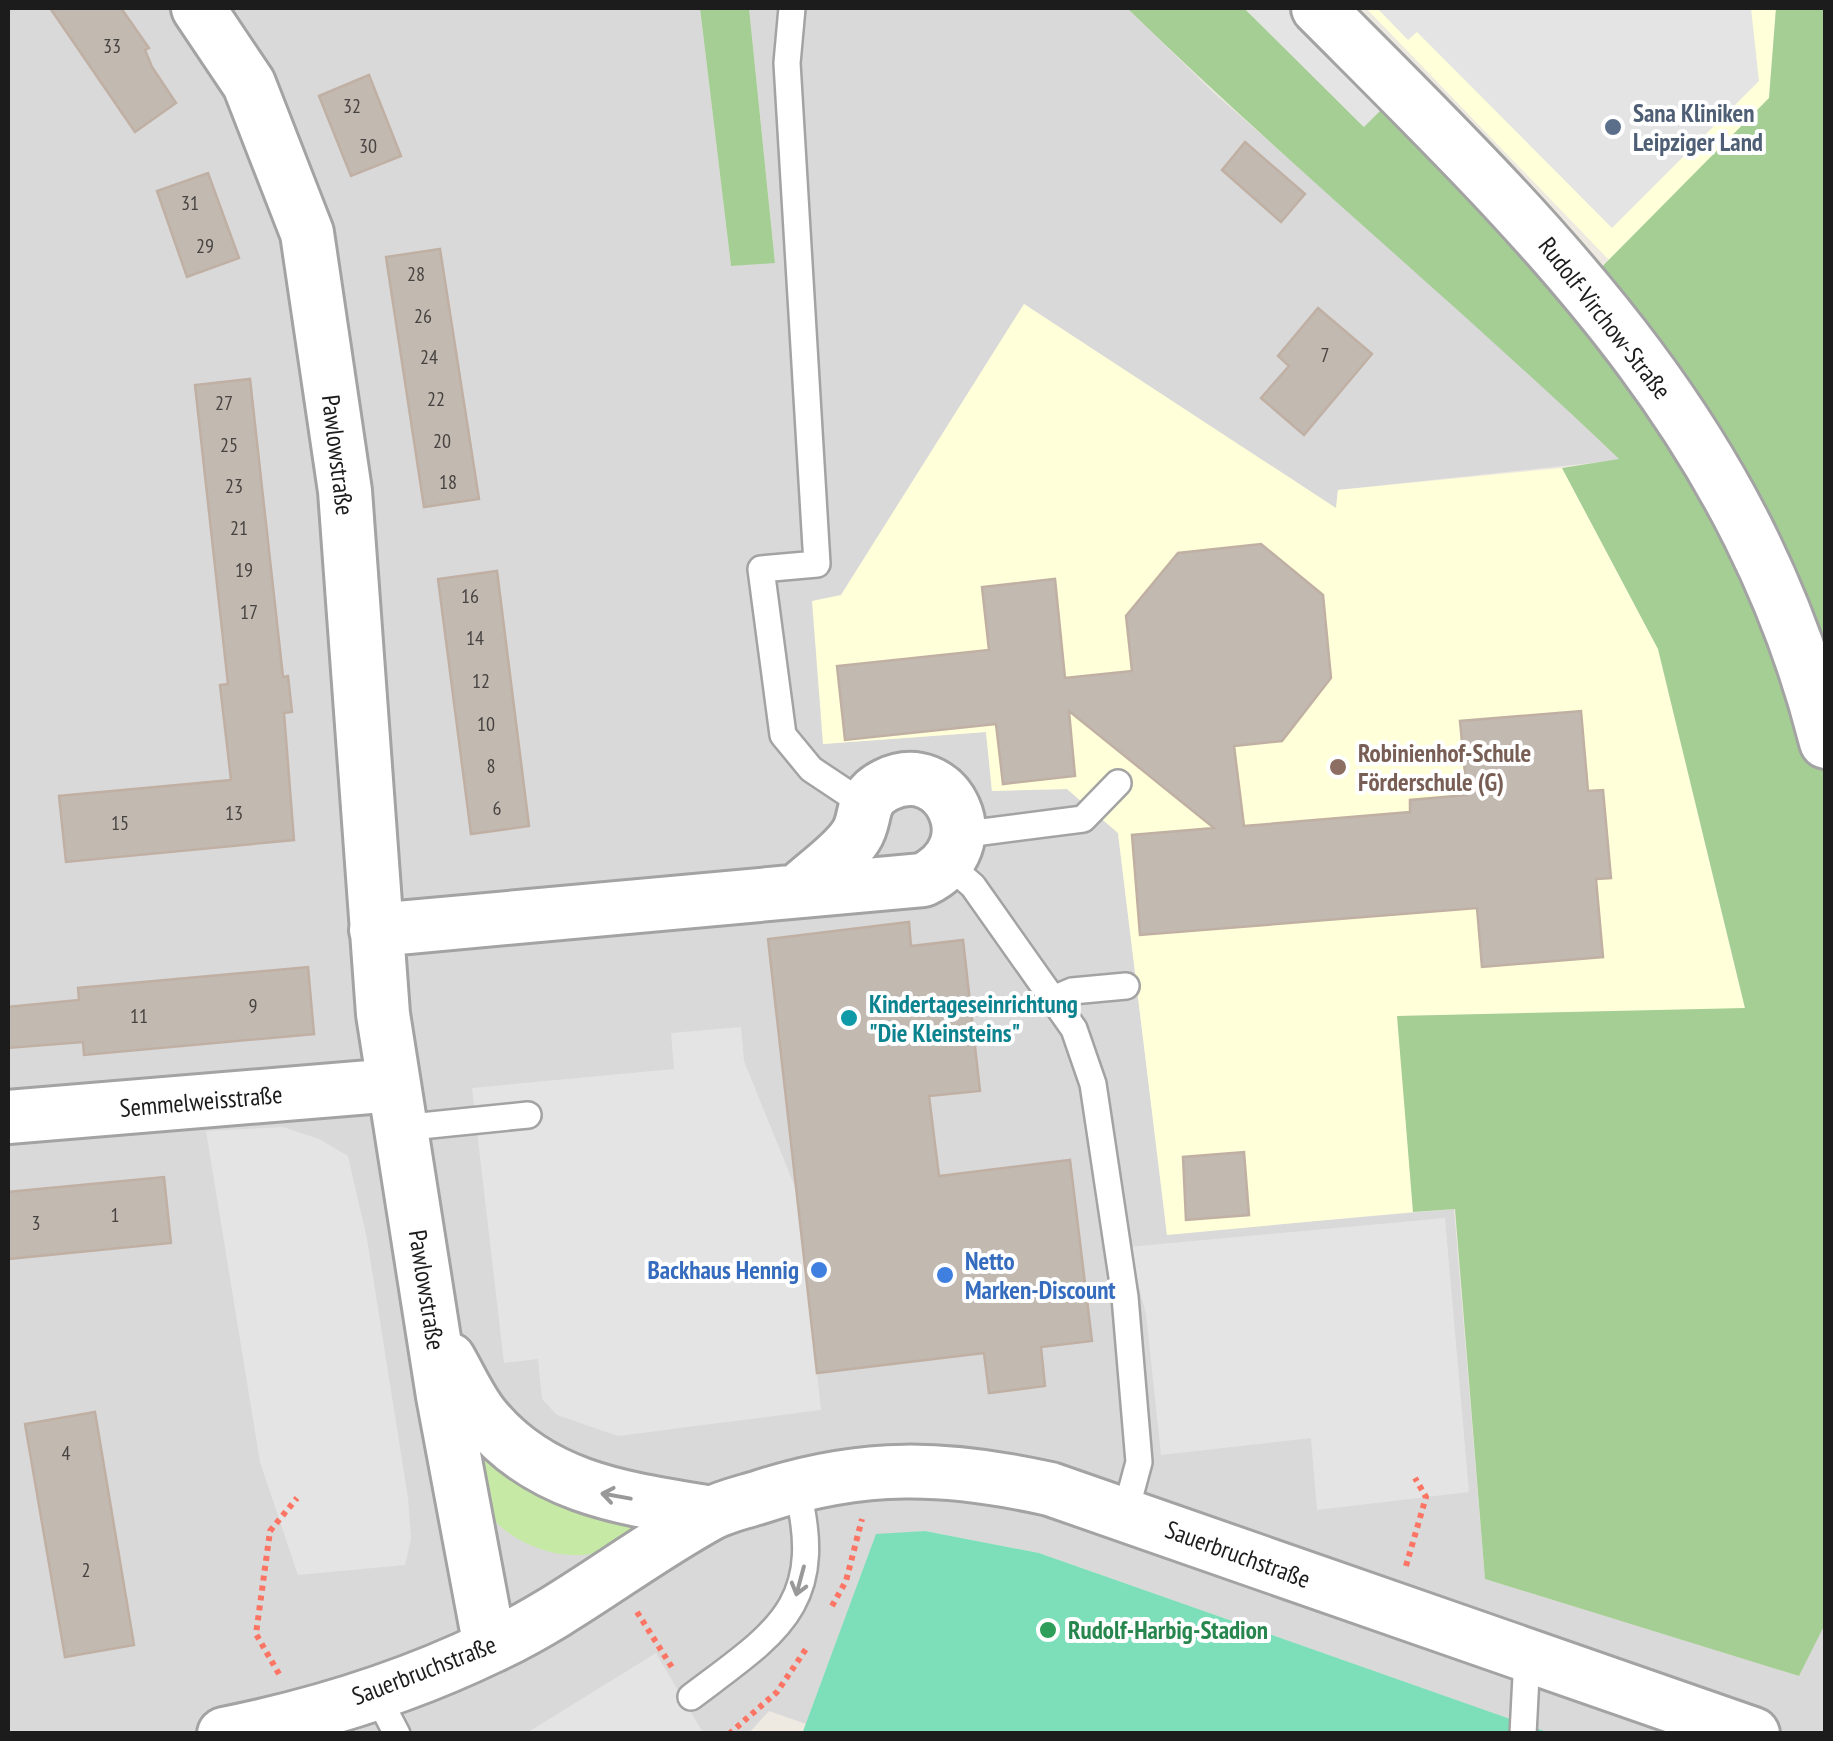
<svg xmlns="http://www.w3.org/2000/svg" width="1833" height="1741" font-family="'PT Sans Narrow',sans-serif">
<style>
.residential{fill:#dad9d9}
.education{fill:#ffffd9}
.grass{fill:#c6eaa5}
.forest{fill:#a5ce95}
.pitch{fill:#7ddfba}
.parking{fill:#e4e4e4}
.building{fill:#c2b9b1;stroke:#c0b0a4;stroke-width:2.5}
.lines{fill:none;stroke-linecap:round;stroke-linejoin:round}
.lane-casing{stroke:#a3a3a3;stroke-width:30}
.street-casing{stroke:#a3a3a3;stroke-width:58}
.path{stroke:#fc7564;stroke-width:6;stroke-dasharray:5 5;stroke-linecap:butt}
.lane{stroke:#fff;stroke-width:25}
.street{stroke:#fff;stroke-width:52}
.oneway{stroke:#999}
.service-dot{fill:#5c6f8a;stroke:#fff;stroke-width:4}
.education-dot{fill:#8d6e63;stroke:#fff;stroke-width:4}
.culture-dot{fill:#0f9aa8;stroke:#fff;stroke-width:4}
.shop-dot{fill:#3f7fe0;stroke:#fff;stroke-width:4}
.leisure-dot{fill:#2e9e5b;stroke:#fff;stroke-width:4}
.labels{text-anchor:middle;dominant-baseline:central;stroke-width:8;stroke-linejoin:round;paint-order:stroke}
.number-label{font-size:20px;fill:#464341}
.service-label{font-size:25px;font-weight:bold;fill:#4e5e75;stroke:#fff;text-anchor:start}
.street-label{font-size:25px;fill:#1c1c1c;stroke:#fff}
.education-label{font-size:25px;font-weight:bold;fill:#785e54;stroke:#fff;text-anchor:start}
.culture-label{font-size:25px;font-weight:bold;fill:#0d838f;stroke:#fff;text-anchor:start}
.shop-label{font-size:25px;font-weight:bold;fill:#366cbe;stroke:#fff;text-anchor:start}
.leisure-label{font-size:25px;font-weight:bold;fill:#27864d;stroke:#fff;text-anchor:start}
</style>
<rect width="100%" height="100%" fill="#eeeae1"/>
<path class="residential" d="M8 8H700L731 266 775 262 749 8H1127L1213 92 1506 350 1620 460 1338 490 1336 509 1024 304 841 595 823 744 986 732 992 791 1067 789 1118 833 1167 1234 1454 1209 1485 1579 1799 1676 1825 1622V1733H1550L1039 1553 925 1531 876 1535 806 1724 769 1711 748 1734H8Z"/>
<path class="education" d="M1366 8H1776L1769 98 1610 261Z
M1024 304 1336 508 1338 490 1562 468 1658 649 1745 1009 1398 1016 1413 1212 1167 1235 1118 833 1067 789 992 791 986 732 823 744 812 601 841 595Z"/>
<path class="grass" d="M469 1432 648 1522C633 1532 618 1544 602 1551 562 1566 497 1540 482 1501 474 1480 473 1454 469 1432Z"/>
<path class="forest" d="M700 8H749L775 263 731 266Z
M1127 8H1244L1363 126 1390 101 1570 299 1769 98 1776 8H1825L1826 1622 1799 1676 1485 1579 1455 1209 1413 1212 1397 1016 1745 1008 1658 649 1562 468 1619 459C1458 305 1286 163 1127 8Z"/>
<path class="pitch" d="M925 1531 1039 1553 1550 1733 802 1734 876 1534Z"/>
<path class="parking" d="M1244 8H1295L1390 101 1364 127Z
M1377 8H1751L1759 81 1612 228 1417 32 1408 40Z
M741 1027 744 1061 797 1192 821 1410 618 1436 557 1415 542 1399 538 1359 504 1363 472 1088 674 1069 671 1033Z
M283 1127 319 1139 348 1156 367 1239 408 1498 411 1539 405 1565 298 1575 260 1462 206 1131Z
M1445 1218 1469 1492 1317 1510 1311 1438 1161 1455 1146 1314 1128 1247Z
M656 1653 703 1733 525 1734Z"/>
<path class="building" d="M50 8H121L149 48 145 50 152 67 176 103 135 132Z
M369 75 401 156 351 176 319 96Z
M1245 142 1305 194 1281 222 1222 170Z
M208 173 239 258 187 277 157 191Z
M440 249 479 499 424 507 386 257Z
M1318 308 1372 354 1304 435 1261 398 1289 366 1278 356Z
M250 379 283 677 288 676 292 712 284 713 294 840 66 862 59 796 231 780 220 685 228 684 195 385Z
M1261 544 1323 595 1331 678 1282 741 1234 746 1244 826 1410 812V800L1467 795 1460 721 1581 711 1588 791 1603 790 1611 878 1596 879 1603 957 1482 967 1477 908 1140 935 1132 835 1214 828 1069 711 1075 776 1003 784 996 724 845 740 837 666 989 650 982 587 1055 579 1065 678 1132 671 1126 616 1178 553Z
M497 571 529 826 471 834 438 579Z
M909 922 911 946 963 940 980 1091 929 1096 939 1176 1070 1160 1092 1341 1041 1347 1045 1386 989 1393 984 1353 817 1373 768 939Z
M308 967 314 1034 84 1055 83 1042 8 1048V1007L79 1000 78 988Z
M1244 1152 1249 1215 1186 1220 1183 1157Z
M164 1177 171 1243 8 1259V1192Z
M95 1412 134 1645 65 1657 25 1424Z"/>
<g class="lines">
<g class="lane-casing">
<path id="lane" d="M792 8 787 63 817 564 761 569 783 735 811 769 865 805
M959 835 1083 819 1118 783
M948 864 973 886 1074 1029 1093 1084 1125 1297 1139 1462 1125 1514
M1053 999 1072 991 1126 986
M401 1128 528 1115
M375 1692 397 1734
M691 1697C777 1632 828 1605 796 1485
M1523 1734 1527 1657"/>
</g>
<g class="street-casing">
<path id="street" d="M198 8 249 84 307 233 345 491 383 1014 443 1396 490 1647
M1318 8C1540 231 1746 424 1826 742
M376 930 923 880C994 846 947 755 886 785 858 799 868 818 856 836 844 855 817 873 800 889
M8 1117 394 1085
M449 1359C460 1378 470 1401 484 1418 542 1489 628 1499 712 1513
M224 1734C313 1716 407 1687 490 1647 568 1611 635 1555 710 1514 725 1506 744 1502 760 1497 863 1463 946 1466 1050 1489L1753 1734"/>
</g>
<path class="path" d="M1406 1566 1426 1497 1415 1478
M832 1606 846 1581 862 1519
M637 1612 673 1669
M279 1674 256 1634 270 1531 297 1498
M729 1734 777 1692 808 1646"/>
<use href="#lane" class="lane"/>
<use href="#street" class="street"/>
</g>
<defs><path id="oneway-shaft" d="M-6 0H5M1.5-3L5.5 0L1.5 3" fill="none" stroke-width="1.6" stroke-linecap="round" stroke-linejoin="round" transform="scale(2.5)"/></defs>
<g class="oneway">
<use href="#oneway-shaft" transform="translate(616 1496) rotate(-170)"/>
<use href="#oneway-shaft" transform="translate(800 1581) rotate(105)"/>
</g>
<circle class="service-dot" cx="1613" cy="127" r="10"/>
<circle class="education-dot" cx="1338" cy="767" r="10"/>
<circle class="culture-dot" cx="849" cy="1018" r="10"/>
<g class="shop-dot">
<circle cx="819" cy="1270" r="10"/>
<circle cx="945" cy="1275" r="10"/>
</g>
<circle class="leisure-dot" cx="1048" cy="1630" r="10"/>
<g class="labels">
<g class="number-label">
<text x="112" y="46">33</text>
<text x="352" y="106">32</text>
<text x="368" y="146">30</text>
<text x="190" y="203">31</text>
<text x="205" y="246">29</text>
<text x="416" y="274">28</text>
<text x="423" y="316">26</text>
<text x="1325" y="355">7</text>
<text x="429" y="357">24</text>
<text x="436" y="399">22</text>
<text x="224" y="403">27</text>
<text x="442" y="441">20</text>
<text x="229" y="445">25</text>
<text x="448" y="482">18</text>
<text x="234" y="486">23</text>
<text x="239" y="528">21</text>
<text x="244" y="570">19</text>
<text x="470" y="596">16</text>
<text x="249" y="612">17</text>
<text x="475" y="638">14</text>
<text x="481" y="681">12</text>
<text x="486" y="724">10</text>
<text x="491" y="766">8</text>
<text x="497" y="808">6</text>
<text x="234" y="813">13</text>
<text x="120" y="823">15</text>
<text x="253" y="1006">9</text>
<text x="139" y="1016">11</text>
<text x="115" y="1215">1</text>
<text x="36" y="1223">3</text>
<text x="66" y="1453">4</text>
<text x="86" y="1570">2</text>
</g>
<g class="service-label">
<text x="1633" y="113">Sana Kliniken<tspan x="1633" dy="29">Leipziger Land</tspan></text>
</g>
<g class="street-label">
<text transform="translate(1605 318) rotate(52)">Rudolf-Virchow-Straße</text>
<text transform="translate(338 455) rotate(83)">Pawlowstraße</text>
<text transform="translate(201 1101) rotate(-5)">Semmelweisstraße</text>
<text transform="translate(427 1290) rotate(81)">Pawlowstraße</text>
<text transform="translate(1238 1554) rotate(20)">Sauerbruchstraße</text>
<text transform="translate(424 1670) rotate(-21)">Sauerbruchstraße</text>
</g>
<g class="education-label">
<text x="1358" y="753">Robinienhof-Schule<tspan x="1358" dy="29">Förderschule (G)</tspan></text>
</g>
<g class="culture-label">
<text x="869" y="1004">Kindertageseinrichtung<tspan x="869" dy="29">"Die Kleinsteins"</tspan></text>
</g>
<g class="shop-label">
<text x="965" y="1261">Netto<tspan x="965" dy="29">Marken-Discount</tspan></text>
<text x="799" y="1270" text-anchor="end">Backhaus Hennig</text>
</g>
<g class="leisure-label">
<text x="1068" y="1630">Rudolf-Harbig-Stadion</text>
</g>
</g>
<rect width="1833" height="1741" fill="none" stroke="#1c1c1c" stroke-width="20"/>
</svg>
